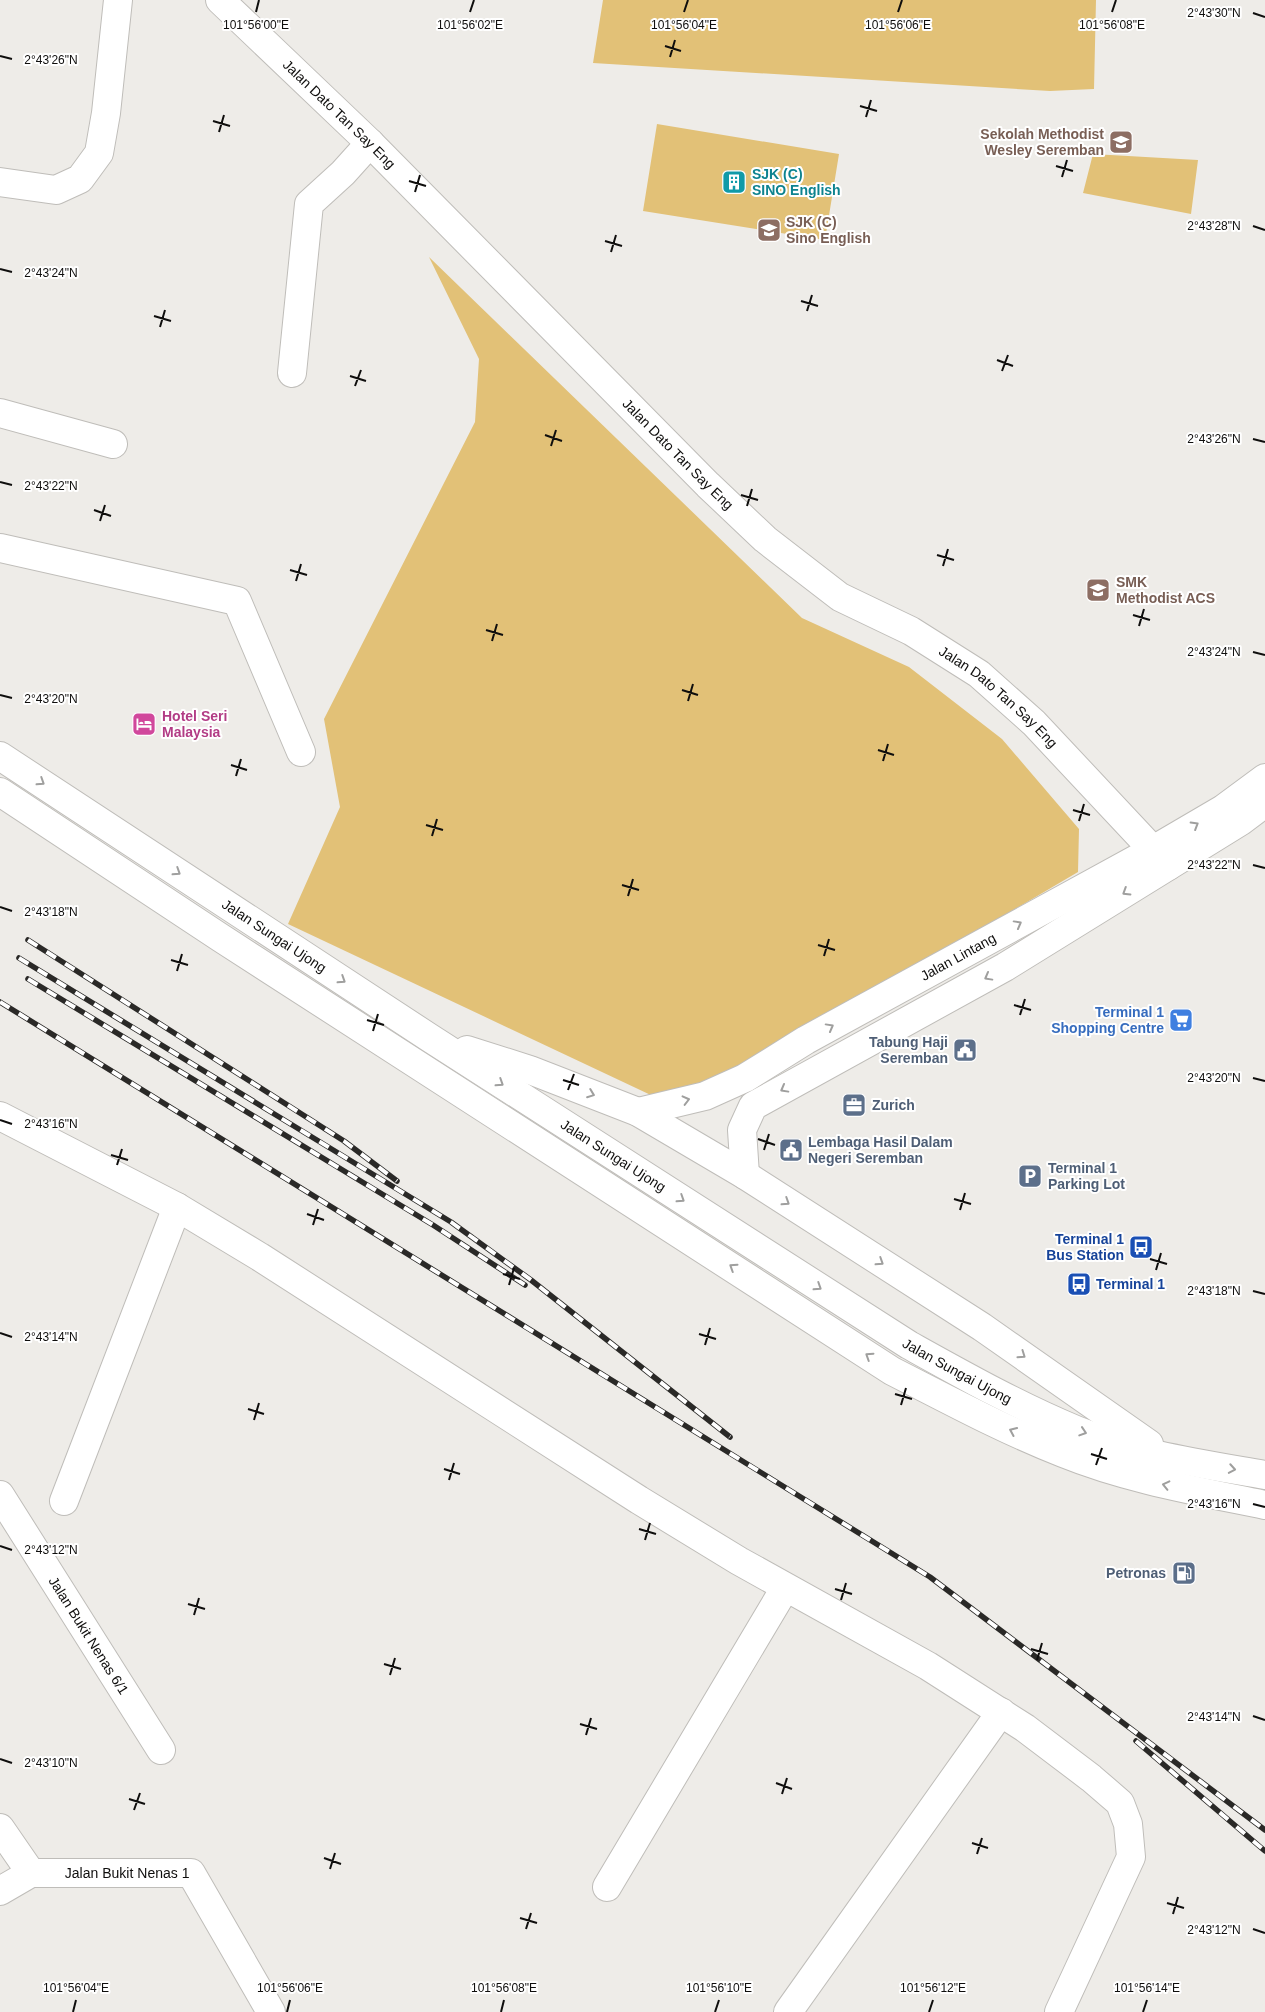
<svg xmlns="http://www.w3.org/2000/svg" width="1265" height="2012" font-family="Helvetica,sans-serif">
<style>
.green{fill:#e2c177}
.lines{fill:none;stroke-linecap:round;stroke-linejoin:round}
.minor-casing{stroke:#bfbdb9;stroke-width:30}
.major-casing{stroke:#bfbdb9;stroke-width:30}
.highway-casing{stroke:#bfbdb9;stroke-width:30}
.minor{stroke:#fff;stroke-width:28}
.major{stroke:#fff;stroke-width:28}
.highway{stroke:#fff;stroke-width:28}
.rail-casing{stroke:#2a2927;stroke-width:5.5}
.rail{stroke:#fff;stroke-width:4;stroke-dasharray:11;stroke-linecap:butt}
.oneway{stroke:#9f9f9e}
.ticks{fill:none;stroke:#0f0e0d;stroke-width:2}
.labels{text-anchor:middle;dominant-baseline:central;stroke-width:4;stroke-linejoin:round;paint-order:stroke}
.street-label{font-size:14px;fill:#0f0e0d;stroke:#fff}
.education-label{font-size:14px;font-weight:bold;fill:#785e54;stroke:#fff;text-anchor:start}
.culture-label{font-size:14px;font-weight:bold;fill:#0d838f;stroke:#fff;text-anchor:start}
.hotel-label{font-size:14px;font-weight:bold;fill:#b23c85;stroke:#fff;text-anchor:start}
.shop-label{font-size:14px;font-weight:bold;fill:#366cbe;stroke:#fff;text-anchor:end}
.service-label{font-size:14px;font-weight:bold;fill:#4e5e75;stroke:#fff;text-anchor:start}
.transit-label{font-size:14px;font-weight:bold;fill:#164399;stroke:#fff;text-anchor:end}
.ticks-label{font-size:12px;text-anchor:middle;fill:#0f0e0d;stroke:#fff;stroke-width:4;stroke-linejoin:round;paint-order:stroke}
</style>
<rect width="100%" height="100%" fill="#eeece8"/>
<path class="green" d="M603 0H1096L1094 89 1050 91 593 63Z
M657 124 839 154 825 240 643 211Z
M1093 154 1198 160 1191 214 1083 193Z
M429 257 802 618 909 667 1002 739 1079 829 1078 872 690 1100 655 1097 288 924 340 807 324 719 475 422 479 359Z"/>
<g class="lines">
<g class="minor-casing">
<g id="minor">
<path id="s1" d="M220 0 370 143 708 485 765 539 840 597 911 631 979 674 1034 723 1168 866"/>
<path d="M0 182 56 190 80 179 99 153 106 113 118 0"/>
<path d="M292 373 309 204 343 173 370 143"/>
<path d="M0 413 113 444"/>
<path d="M0 548 237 601 301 752"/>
<path d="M0 1116 177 1207 260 1257 639 1500 739 1561 928 1666 1025 1728 1091 1778 1120 1803 1128 1824 1131 1857 1059 2012"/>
<path id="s2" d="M0 1495 161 1750"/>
<path d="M64 1501 177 1207"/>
<path d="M0 1828 31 1873"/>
<path d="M607 1887 785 1588"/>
<path id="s3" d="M0 1891 31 1873H191L271 2012"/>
<path d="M788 2012 1001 1712"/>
</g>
</g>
<g class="major-casing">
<g id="major">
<path id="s4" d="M638 1112 705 1096 745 1078 806 1040 1153 850 1223 809 1265 778"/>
<path d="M745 1175 742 1130 753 1106 1005 967 1241 821 1265 803"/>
</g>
</g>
<g class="highway-casing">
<g id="highway">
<path id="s5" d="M0 756 430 1038 909 1345C963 1375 1018 1406 1076 1430 1134 1454 1203 1464 1265 1475"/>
<path d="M0 792 221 938 892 1371C949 1400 1004 1430 1063 1453 1127 1479 1197 1491 1265 1505"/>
<path d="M467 1050 530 1070 638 1112 745 1175 982 1327 1149 1444"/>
</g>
</g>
<use href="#minor" class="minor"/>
<use href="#major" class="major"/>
<use href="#highway" class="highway"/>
<g class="rail-casing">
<path id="rail" d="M28 940 344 1141 397 1181
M19 958 451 1222 531 1280 730 1437
M28 979 433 1225 525 1285
M0 1002 930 1577 1265 1830
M1136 1741 1265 1851"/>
</g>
<use href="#rail" class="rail"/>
</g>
<defs><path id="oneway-chevron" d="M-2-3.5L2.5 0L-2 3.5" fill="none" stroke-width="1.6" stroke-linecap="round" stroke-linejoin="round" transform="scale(1.25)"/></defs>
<g class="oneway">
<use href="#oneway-chevron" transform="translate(41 782) rotate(33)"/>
<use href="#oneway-chevron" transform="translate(1195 825) rotate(-31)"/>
<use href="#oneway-chevron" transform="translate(177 872) rotate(33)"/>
<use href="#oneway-chevron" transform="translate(1126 892) rotate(148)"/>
<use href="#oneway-chevron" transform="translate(1018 924) rotate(-29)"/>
<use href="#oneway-chevron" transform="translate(988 977) rotate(151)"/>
<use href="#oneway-chevron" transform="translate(342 980) rotate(33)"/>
<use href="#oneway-chevron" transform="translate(830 1027) rotate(-29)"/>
<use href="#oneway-chevron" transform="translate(500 1083) rotate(33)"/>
<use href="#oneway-chevron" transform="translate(784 1089) rotate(151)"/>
<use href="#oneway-chevron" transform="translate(591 1094) rotate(21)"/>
<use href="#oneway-chevron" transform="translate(686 1100) rotate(-14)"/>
<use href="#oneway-chevron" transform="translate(681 1199) rotate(33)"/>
<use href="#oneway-chevron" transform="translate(786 1202) rotate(33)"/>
<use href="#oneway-chevron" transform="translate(880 1262) rotate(33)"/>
<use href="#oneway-chevron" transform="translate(733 1267) rotate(-147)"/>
<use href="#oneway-chevron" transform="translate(818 1287) rotate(33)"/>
<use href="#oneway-chevron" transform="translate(1022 1355) rotate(35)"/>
<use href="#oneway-chevron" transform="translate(869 1356) rotate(-147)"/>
<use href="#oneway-chevron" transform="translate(1013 1431) rotate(-156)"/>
<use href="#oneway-chevron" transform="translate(1083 1432) rotate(18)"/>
<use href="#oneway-chevron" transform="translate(1232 1469) rotate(10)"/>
<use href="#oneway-chevron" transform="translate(1166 1485) rotate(-167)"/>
</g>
<path class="ticks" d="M256 12 259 0M470 12 474 0M684 12 688 0M898 12 902 0M1112 12 1116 0M1253 13 1265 17M665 46 681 51M0 56 12 59M670 57 675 40M860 106 877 111M866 117 871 100M213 121 230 126M219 132 224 115M1056 166 1073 171M1062 177 1067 160M409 181 426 186M415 192 420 175M1253 226 1265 230M605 241 622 246M611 252 616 235M0 269 12 272M801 301 818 306M807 311 812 295M154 316 171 321M160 327 165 310M997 360 1013 366M1002 371 1008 355M350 376 366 381M355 386 361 370M545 435 562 441M1253 439 1265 442M551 446 556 430M0 482 12 485M741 495 758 500M747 506 752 489M94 510 111 516M100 521 105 505M937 555 954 560M943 566 948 549M290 570 307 575M296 581 301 564M1133 615 1150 620M1139 626 1144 609M486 630 503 635M492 641 497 624M1253 652 1265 655M682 690 698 695M0 695 12 698M688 701 693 684M878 750 894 755M883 761 888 744M231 765 247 770M236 776 241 759M1073 810 1090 815M1079 821 1084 804M426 825 443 830M432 836 437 819M1253 865 1265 868M622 885 639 890M628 896 633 879M0 907 12 911M818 945 835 950M824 956 829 939M171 960 188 965M177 971 182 954M1014 1005 1031 1010M1020 1015 1025 999M367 1020 384 1025M373 1031 378 1014M1253 1078 1265 1081M563 1080 579 1085M568 1090 574 1074M0 1120 12 1124M758 1139 775 1145M764 1150 769 1134M111 1155 128 1160M117 1165 122 1149M954 1199 971 1204M960 1210 965 1193M307 1214 324 1220M313 1225 318 1209M1150 1259 1167 1264M1156 1270 1161 1253M503 1274 520 1279M509 1285 514 1268M1253 1291 1265 1294M0 1333 12 1337M699 1334 716 1339M705 1345 710 1328M895 1394 912 1399M901 1405 906 1388M248 1409 264 1414M254 1420 259 1403M1091 1454 1107 1459M1096 1465 1102 1448M444 1469 460 1474M449 1480 454 1463M1253 1504 1265 1507M639 1529 656 1534M645 1540 650 1523M0 1546 12 1550M835 1589 852 1594M841 1600 846 1583M188 1604 205 1609M194 1615 199 1598M1031 1649 1048 1654M1037 1660 1042 1643M384 1664 401 1669M390 1675 395 1658M1253 1716 1265 1720M580 1724 597 1729M586 1735 591 1718M0 1759 12 1763M776 1783 792 1789M782 1794 787 1778M129 1799 145 1804M134 1810 140 1793M972 1843 988 1848M977 1854 982 1838M324 1858 341 1864M330 1869 335 1853M1167 1903 1184 1908M1173 1914 1178 1897M520 1918 537 1923M526 1929 531 1913M1253 1929 1265 1933M73 2012 76 2000M287 2012 290 2000M501 2012 504 2000M715 2012 719 2000M929 2012 933 2000M1143 2012 1147 2000"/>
<defs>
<g id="school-square" transform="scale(1.25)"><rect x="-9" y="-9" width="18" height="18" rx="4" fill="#8d6e63" stroke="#fff"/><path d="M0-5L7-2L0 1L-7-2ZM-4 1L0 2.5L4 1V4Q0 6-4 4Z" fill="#fff"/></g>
<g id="building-square" transform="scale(1.25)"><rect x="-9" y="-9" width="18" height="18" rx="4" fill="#0f9aa8" stroke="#fff"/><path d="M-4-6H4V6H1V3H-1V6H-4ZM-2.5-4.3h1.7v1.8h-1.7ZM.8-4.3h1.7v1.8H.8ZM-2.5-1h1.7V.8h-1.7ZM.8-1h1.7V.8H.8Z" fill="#fff"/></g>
<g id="hotel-square" transform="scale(1.25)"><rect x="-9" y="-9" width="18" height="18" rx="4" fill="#d1479c" stroke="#fff"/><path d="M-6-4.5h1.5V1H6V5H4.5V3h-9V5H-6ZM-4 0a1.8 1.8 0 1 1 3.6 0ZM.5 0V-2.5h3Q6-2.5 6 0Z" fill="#fff"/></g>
<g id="supermarket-square" transform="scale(1.25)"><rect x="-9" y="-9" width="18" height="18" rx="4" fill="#3f7fe0" stroke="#fff"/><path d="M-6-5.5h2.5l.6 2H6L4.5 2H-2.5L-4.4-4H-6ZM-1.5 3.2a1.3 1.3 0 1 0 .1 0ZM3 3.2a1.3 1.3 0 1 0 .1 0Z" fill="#fff"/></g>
<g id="civic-square" transform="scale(1.25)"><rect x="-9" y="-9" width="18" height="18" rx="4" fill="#5c6f8a" stroke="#fff"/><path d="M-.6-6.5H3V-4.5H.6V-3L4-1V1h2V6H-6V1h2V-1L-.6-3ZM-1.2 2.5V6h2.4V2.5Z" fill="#fff"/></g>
<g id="office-square" transform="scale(1.25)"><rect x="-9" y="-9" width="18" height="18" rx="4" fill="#5c6f8a" stroke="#fff"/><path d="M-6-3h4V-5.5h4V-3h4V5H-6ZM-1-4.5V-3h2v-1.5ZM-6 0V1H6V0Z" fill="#fff"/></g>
<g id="parking-square" transform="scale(1.25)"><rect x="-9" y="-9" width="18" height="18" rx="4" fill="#5c6f8a" stroke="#fff"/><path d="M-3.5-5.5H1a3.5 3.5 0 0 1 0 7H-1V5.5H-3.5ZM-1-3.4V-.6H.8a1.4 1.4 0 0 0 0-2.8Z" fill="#fff"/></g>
<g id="bus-square" transform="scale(1.25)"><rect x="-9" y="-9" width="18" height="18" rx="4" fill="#1a4fb4" stroke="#fff"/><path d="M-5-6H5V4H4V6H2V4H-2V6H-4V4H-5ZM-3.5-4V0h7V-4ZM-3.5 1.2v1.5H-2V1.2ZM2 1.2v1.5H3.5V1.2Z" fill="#fff"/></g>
<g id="fuel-square" transform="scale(1.25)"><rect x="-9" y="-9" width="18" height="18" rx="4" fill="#5c6f8a" stroke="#fff"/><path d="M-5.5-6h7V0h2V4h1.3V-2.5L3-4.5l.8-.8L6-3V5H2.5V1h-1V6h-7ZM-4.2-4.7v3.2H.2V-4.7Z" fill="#fff"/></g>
</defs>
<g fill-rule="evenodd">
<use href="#school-square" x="1121" y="142"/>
<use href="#building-square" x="734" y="182"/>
<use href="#school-square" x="769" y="230"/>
<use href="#school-square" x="1098" y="590"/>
<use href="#hotel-square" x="144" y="724"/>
<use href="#supermarket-square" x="1181" y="1020"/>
<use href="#civic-square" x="965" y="1050"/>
<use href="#office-square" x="854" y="1105"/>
<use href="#civic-square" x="791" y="1150"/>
<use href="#parking-square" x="1030" y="1176"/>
<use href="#bus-square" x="1141" y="1247"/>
<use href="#bus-square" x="1079" y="1284"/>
<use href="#fuel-square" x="1184" y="1573"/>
</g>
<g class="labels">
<g class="street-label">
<text stroke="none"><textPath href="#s1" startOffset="165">Jalan Dato Tan Say Eng</textPath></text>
<text stroke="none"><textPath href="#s1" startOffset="645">Jalan Dato Tan Say Eng</textPath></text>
<text stroke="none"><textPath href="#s1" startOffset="1050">Jalan Dato Tan Say Eng</textPath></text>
<text stroke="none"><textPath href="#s5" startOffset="328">Jalan Sungai Ujong</textPath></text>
<text stroke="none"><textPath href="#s4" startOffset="358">Jalan Lintang</textPath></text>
<text stroke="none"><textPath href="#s5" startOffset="732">Jalan Sungai Ujong</textPath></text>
<text stroke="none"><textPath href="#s5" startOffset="1138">Jalan Sungai Ujong</textPath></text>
<text stroke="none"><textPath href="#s2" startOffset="166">Jalan Bukit Nenas 6/1</textPath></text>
<text stroke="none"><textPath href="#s3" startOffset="132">Jalan Bukit Nenas 1</textPath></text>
</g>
<g class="education-label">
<text x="1104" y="134" text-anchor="end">Sekolah Methodist<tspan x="1104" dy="16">Wesley Seremban</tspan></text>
<text x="786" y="222">SJK (C)<tspan x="786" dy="16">Sino English</tspan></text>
<text x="1116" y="582">SMK<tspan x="1116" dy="16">Methodist ACS</tspan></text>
</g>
<g class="culture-label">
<text x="752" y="174">SJK (C)<tspan x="752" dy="16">SINO English</tspan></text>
</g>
<g class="hotel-label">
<text x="162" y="716">Hotel Seri<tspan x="162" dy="16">Malaysia</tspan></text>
</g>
<g class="shop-label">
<text x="1164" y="1012">Terminal 1<tspan x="1164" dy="16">Shopping Centre</tspan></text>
</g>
<g class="service-label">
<text x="948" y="1042" text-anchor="end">Tabung Haji<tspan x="948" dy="16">Seremban</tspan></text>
<text x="872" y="1105">Zurich</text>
<text x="808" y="1142">Lembaga Hasil Dalam<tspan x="808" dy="16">Negeri Seremban</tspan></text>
<text x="1048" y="1168">Terminal 1<tspan x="1048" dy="16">Parking Lot</tspan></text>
<text x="1166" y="1573" text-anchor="end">Petronas</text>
</g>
<g class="transit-label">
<text x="1124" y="1239">Terminal 1<tspan x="1124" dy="16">Bus Station</tspan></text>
<text x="1096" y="1284" text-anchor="start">Terminal 1</text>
</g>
</g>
<g class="ticks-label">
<text x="1214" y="17">2°43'30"N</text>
<text x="256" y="29">101°56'00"E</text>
<text x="470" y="29">101°56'02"E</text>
<text x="684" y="29">101°56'04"E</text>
<text x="898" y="29">101°56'06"E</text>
<text x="1112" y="29">101°56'08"E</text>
<text x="51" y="64">2°43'26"N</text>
<text x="1214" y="230">2°43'28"N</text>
<text x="51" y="277">2°43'24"N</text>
<text x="1214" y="443">2°43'26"N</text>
<text x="51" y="490">2°43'22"N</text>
<text x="1214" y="656">2°43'24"N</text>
<text x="51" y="703">2°43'20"N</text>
<text x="1214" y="869">2°43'22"N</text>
<text x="51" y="916">2°43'18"N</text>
<text x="1214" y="1082">2°43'20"N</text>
<text x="51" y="1128">2°43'16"N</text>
<text x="1214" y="1295">2°43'18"N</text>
<text x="51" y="1341">2°43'14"N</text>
<text x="1214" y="1508">2°43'16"N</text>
<text x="51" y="1554">2°43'12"N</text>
<text x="1214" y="1721">2°43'14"N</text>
<text x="51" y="1767">2°43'10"N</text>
<text x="1214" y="1934">2°43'12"N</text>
<text x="76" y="1992">101°56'04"E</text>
<text x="290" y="1992">101°56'06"E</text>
<text x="504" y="1992">101°56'08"E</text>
<text x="719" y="1992">101°56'10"E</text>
<text x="933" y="1992">101°56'12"E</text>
<text x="1147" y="1992">101°56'14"E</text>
</g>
</svg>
